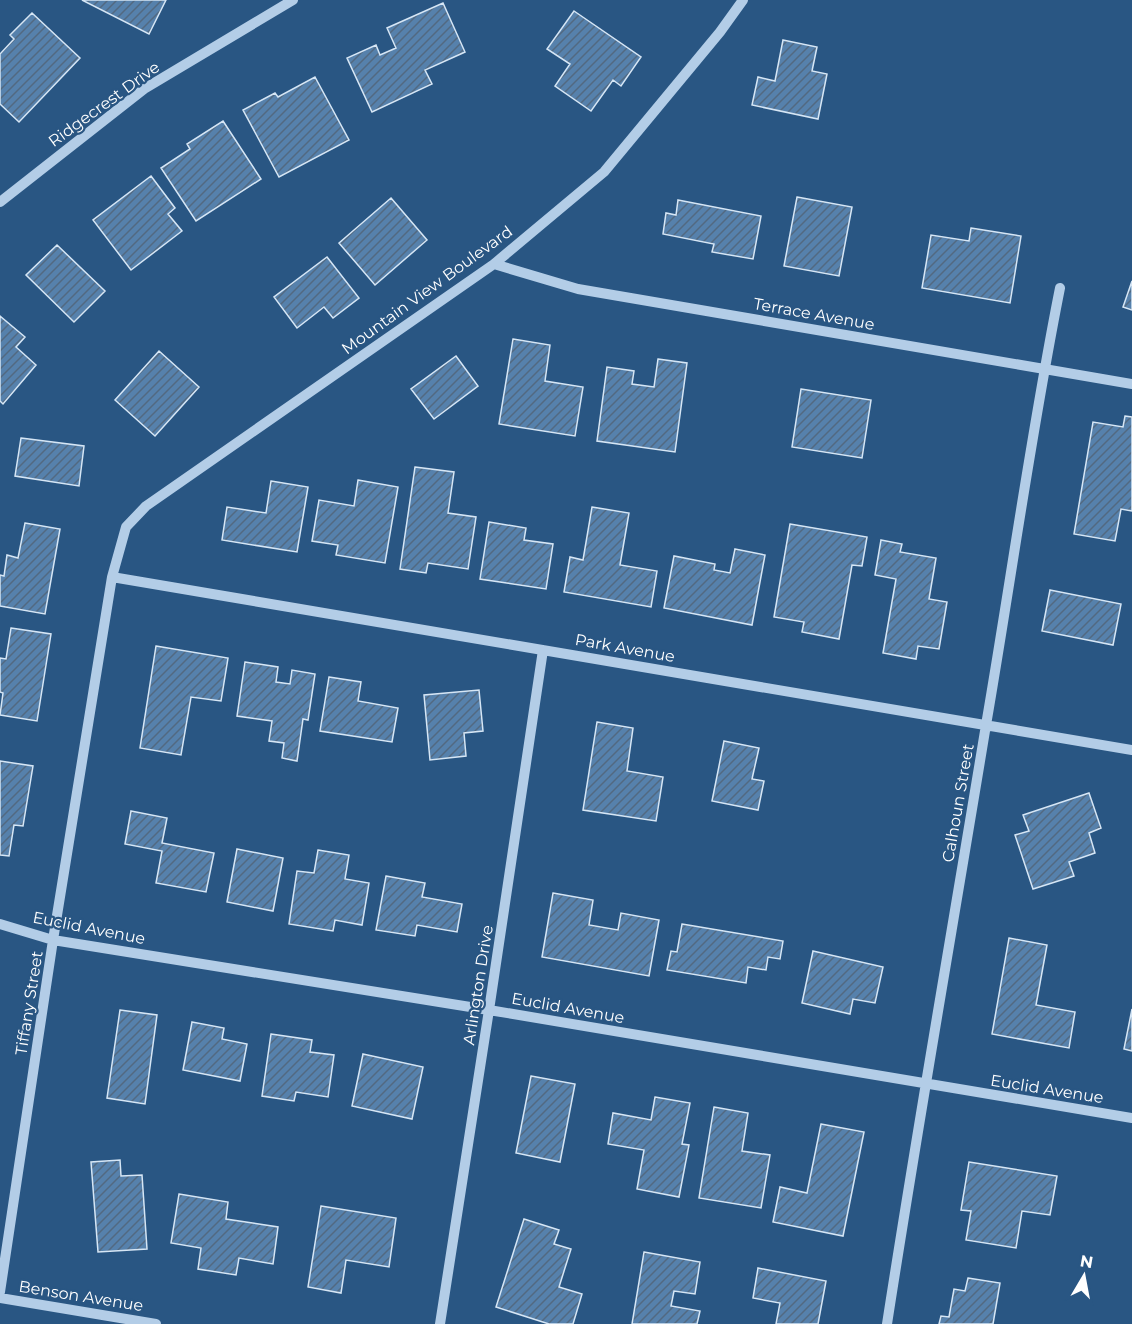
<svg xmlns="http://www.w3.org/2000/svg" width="1132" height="1324" font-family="Montserrat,sans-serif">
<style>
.building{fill:url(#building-hatch);stroke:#d6e6f5;stroke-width:1.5}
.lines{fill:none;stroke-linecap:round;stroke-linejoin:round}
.minor{stroke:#b3cde7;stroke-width:10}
.labels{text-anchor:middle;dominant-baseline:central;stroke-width:4.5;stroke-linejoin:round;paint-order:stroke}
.street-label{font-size:16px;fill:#fff;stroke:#295683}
</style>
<defs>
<pattern id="building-hatch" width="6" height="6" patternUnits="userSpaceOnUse" patternTransform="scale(1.5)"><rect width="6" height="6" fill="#5681ac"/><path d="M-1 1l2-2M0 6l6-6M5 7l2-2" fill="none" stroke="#526981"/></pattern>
</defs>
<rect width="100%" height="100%" fill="#295683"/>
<path class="building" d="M82 0H166L149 34Z
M443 3 465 52 425 70 432 84 372 112 347 58 376 45 380 55 396 48 387 28Z
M574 11 641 57 621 86 613 80 591 111 555 86 570 64 547 49Z
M32 13 80 58 19 122 0 104V54L14 39 10 35Z
M783 40 817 47 812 71 827 74 818 119 752 105 758 77 775 81Z
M315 77 349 140 279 177 243 110 275 93 278 97Z
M223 121 261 179 196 221 161 168 190 149 187 144Z
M151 176 175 208 168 214 182 231 131 270 93 220Z
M797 197 852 207 839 276 784 266Z
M391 198 427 240 375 285 339 243Z
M678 200 761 216 753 259 712 252 714 244 663 234 666 213 676 215Z
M971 228 1021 236 1010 303 922 288 931 235 969 241Z
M57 245 105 291 74 322 26 275Z
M327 257 359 298 333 318 324 307 297 328 274 297Z
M1132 281V310L1123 307Z
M0 316 25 337 16 347 36 365 3 404 0 401Z
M513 339 550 345 545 381 583 387 575 436 499 424Z
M159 351 199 387 155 436 115 400Z
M456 356 478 386 434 419 411 389Z
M658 359 687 363 675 452 597 441 607 367 634 371 632 384 654 387Z
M801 389 871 400 862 458 792 447Z
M1125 416 1132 417V511L1121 509 1115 541 1074 534 1093 422 1123 427Z
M21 438 84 446 79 486 15 476Z
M415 467 454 472 448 513 476 517 468 569 428 563 426 573 400 569Z
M358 480 398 487 385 563 336 555 338 545 312 541 319 500 354 506Z
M271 481 308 487 297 552 222 540 227 507 266 513Z
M592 507 629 513 620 565 657 571 651 607 564 592 570 557 583 560Z
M489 522 526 528 524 540 553 544 546 589 480 579Z
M25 523 60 529 45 614 0 606V575L4 576 7 555 18 558Z
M790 524 867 537 862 566 852 565 839 639 802 632 804 622 774 617Z
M881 540 902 544 900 552 936 558 929 599 947 602 939 649 918 646 916 659 883 653 896 579 875 575Z
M735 549 765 555 752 625 664 608 674 556 715 564 714 570 730 573Z
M1050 590 1121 604 1113 645 1042 631Z
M11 628 51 634 37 721 0 715 3 693 0 692V658L6 659Z
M156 646 228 658 221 701 191 697 181 755 140 748Z
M245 662 278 667 276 682 290 684 292 670 315 674 308 720 303 719 297 761 282 758 284 743 269 741 272 721 237 716Z
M329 677 361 682 358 701 398 708 392 742 320 731Z
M479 690 483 731 464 733 466 756 430 760 424 695Z
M597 722 633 728 627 771 663 777 656 821 583 810Z
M724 741 759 748 752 779 764 781 758 810 712 801Z
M0 761 33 766 23 826 14 825 9 856 0 855Z
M1089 793 1101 828 1089 833 1095 853 1069 862 1074 876 1033 889 1015 835 1029 831 1023 815Z
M131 811 167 818 162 843 214 853 206 892 156 883 162 851 125 844Z
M237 849 283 858 273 911 227 902Z
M318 850 349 855 345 879 369 883 362 925 335 920 333 931 289 924 297 871 314 873Z
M386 876 425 883 422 897 462 904 457 932 417 925 415 936 376 930Z
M553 893 593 900 589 925 618 930 621 913 659 920 649 976 542 957Z
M682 924 783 941 780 959 768 957 766 970 748 967 746 983 667 970 671 951 677 952Z
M1009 938 1047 945 1036 1005 1075 1012 1069 1048 992 1034Z
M813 951 883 967 875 1003 853 999 850 1014 802 1003Z
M1132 1009V1051L1124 1049Z
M120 1010 157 1015 145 1104 107 1098Z
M192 1022 224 1028 222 1039 247 1044 240 1081 183 1070Z
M271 1034 312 1040 310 1052 334 1055 328 1097 296 1092 294 1101 262 1096Z
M363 1054 423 1067 412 1119 352 1106Z
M531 1076 575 1084 560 1162 516 1153Z
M655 1097 690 1103 682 1144 689 1145 679 1197 637 1189 644 1150 608 1144 613 1113 651 1120Z
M714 1107 748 1113 742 1151 770 1155 761 1208 699 1198Z
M821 1124 864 1132 843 1236 773 1222 780 1187 807 1193Z
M120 1160 121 1176 142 1175 147 1249 98 1252 91 1162Z
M969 1162 1057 1176 1050 1215 1022 1211 1016 1248 966 1240 971 1211 961 1210Z
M179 1194 228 1202 226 1219 278 1227 273 1264 239 1258 236 1275 198 1269 201 1248 171 1243Z
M321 1206 396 1218 389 1267 346 1260 341 1293 308 1287Z
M524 1219 559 1230 554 1244 571 1249 559 1287 582 1294 573 1324H549L496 1307Z
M644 1252 700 1262 695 1294 674 1291 671 1306 700 1311 697 1324H632Z
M758 1268 826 1281 818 1324H776L780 1303 753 1298Z
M968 1278 1000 1283 993 1324H939L941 1316 949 1317 954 1289 965 1291Z"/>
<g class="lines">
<path class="minor" d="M0 202 144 89 293 0
M494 264 578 289 1132 384
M112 577 1132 750
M0 924 53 940 489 1010 1132 1118
M0 1292 53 940 112 577 126 527 146 506 494 264 604 172 720 32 743 0
M0 1298 156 1324
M440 1324 489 1010 543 650
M887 1324C918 1124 953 925 986 725 1011 580 1031 433 1060 288"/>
</g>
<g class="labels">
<g class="street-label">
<text transform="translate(104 104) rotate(-36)">Ridgecrest Drive</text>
<text transform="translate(427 290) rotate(-36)">Mountain View Boulevard</text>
<text transform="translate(814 314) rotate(10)">Terrace Avenue</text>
<text transform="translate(625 648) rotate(10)">Park Avenue</text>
<text transform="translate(958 803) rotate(-80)">Calhoun Street</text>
<text transform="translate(89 928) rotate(11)">Euclid Avenue</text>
<text transform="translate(478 985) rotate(-81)">Arlington Drive</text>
<text transform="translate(29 1003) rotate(-81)">Tiffany Street</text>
<text transform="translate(568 1008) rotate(10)">Euclid Avenue</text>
<text transform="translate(1047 1089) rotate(9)">Euclid Avenue</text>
<text transform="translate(81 1296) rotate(9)">Benson Avenue</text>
</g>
</g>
<g transform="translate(1084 1276) rotate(10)" stroke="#295683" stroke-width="4.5" paint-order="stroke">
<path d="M0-4.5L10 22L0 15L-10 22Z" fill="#ffffff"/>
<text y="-9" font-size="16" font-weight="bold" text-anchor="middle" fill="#ffffff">N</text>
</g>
</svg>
